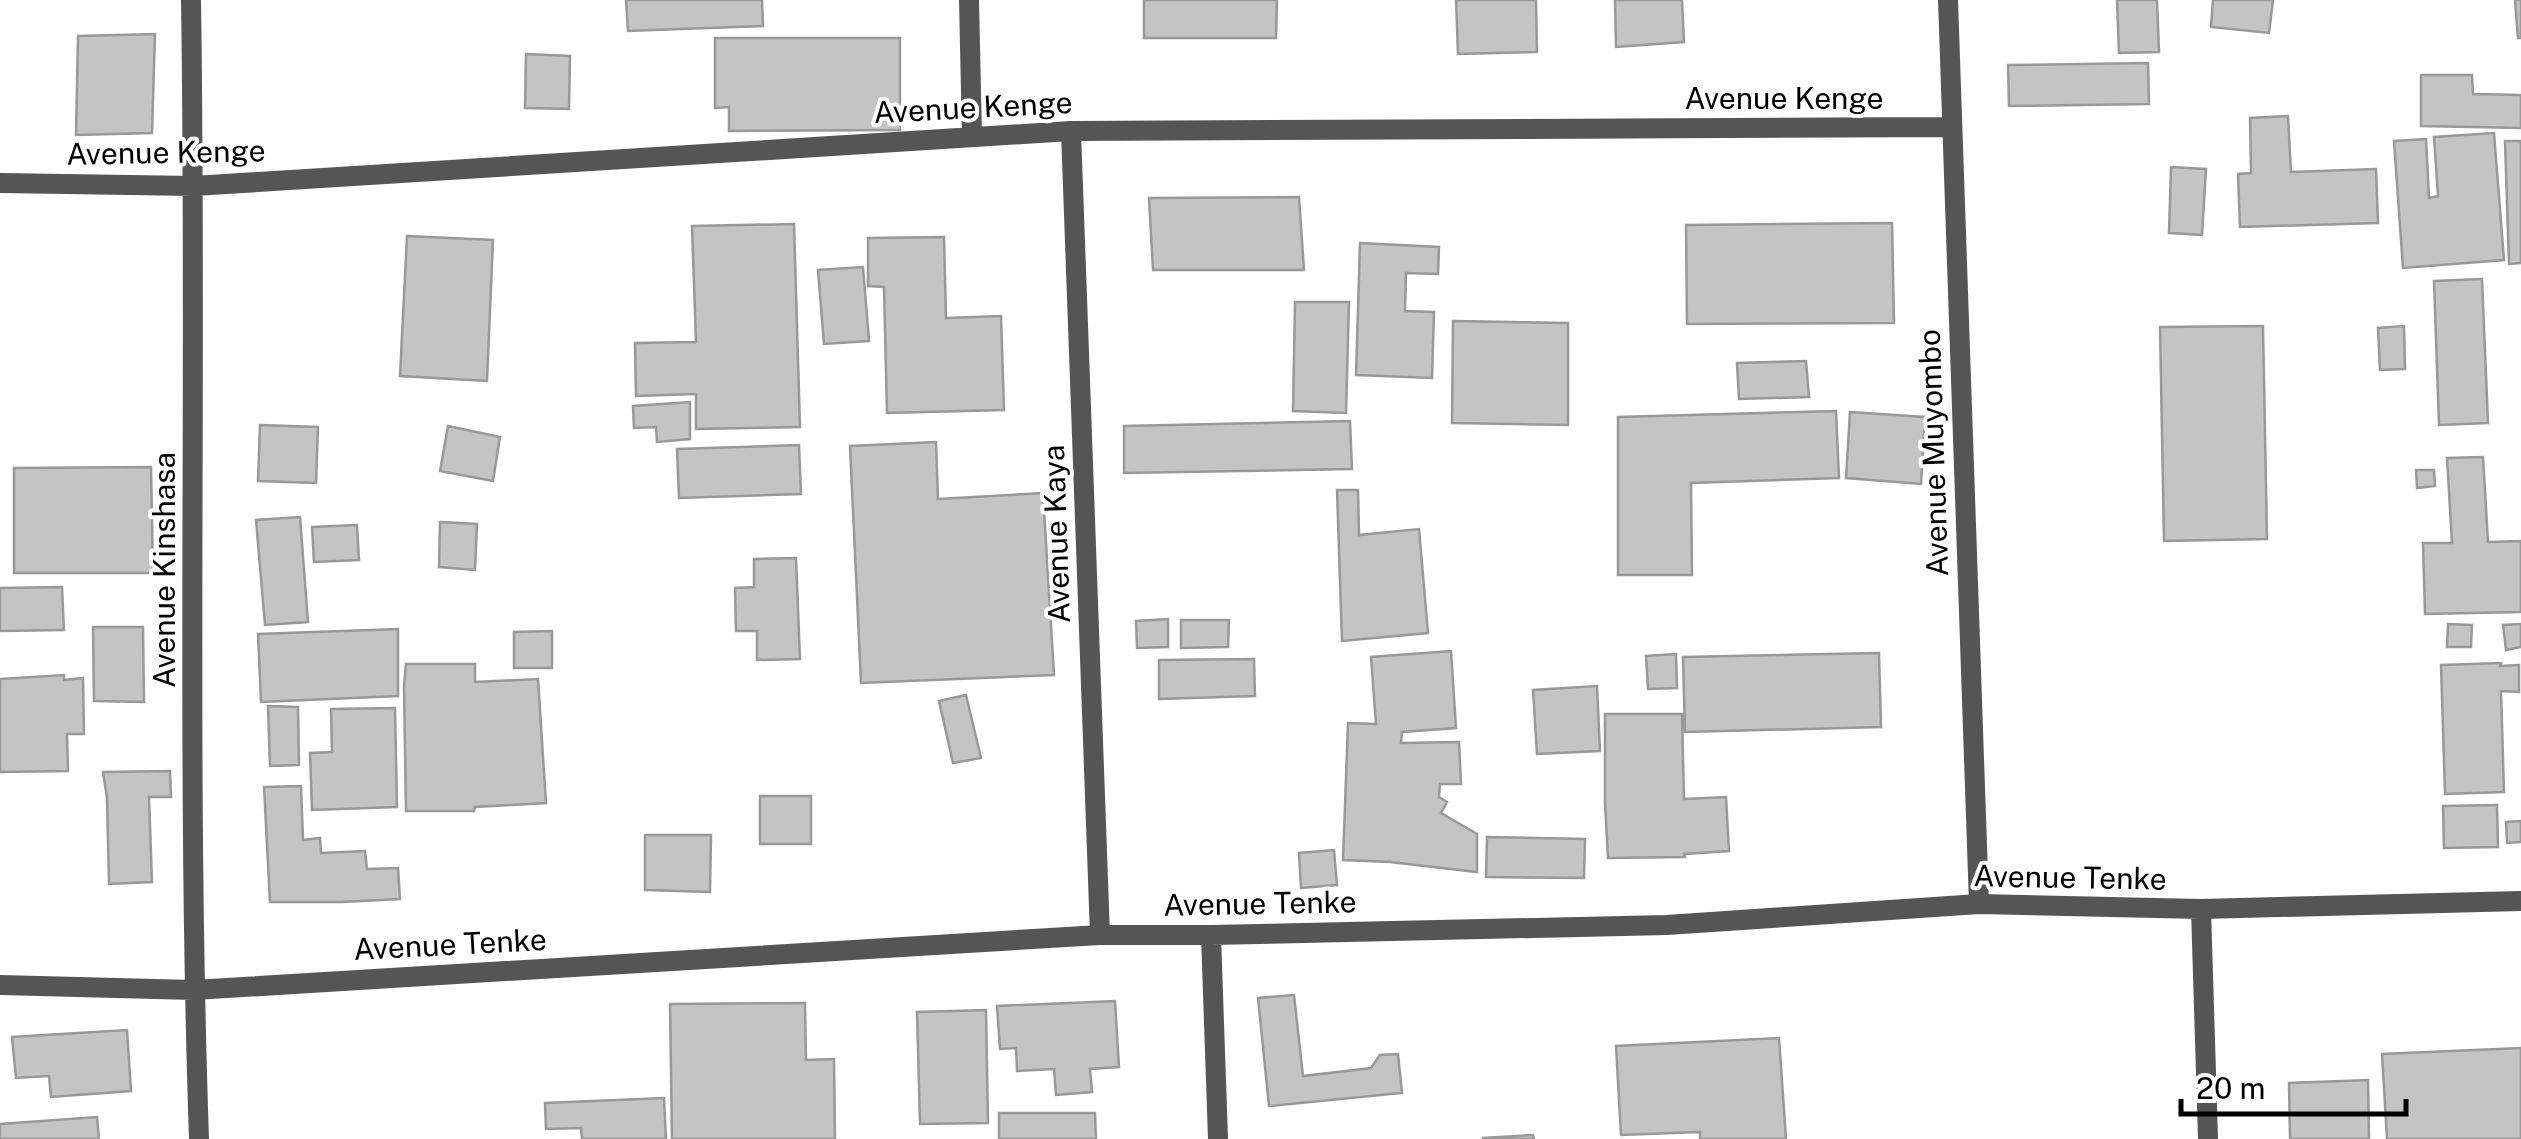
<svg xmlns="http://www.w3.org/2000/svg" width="2521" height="1139" font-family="'Public Sans',sans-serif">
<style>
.building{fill:#c4c4c4;stroke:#999;stroke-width:2.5}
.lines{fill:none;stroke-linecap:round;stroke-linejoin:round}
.minor{stroke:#555;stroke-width:20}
.labels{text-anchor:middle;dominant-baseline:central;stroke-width:8;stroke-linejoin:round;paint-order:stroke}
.street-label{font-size:30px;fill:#000;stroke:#fff}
</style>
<rect width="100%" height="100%" fill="#fff"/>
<path class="building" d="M626 0H762L763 26 628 31Z
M1144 0H1277L1276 38H1144Z
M1456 0H1536L1537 52 1458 54Z
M1615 0H1682L1684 42 1616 47Z
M2117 0H2157L2159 52 2119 53Z
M2213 0H2273L2269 33 2211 27Z
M2515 0H2521V38H2518Z
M155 34 152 133 76 135 78 36Z
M715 38H900V130L729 131V107L715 108Z
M526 54 570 56 569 109 525 108Z
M2148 63 2149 104 2009 106 2008 65Z
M2421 75H2472L2473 94 2521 95V128L2421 126Z
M2288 116 2291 172 2376 169 2378 223 2240 227 2238 174 2251 173 2250 118Z
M2494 133 2504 260 2403 268 2394 141 2426 139 2429 198 2438 196 2434 137Z
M2505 141H2521V263L2509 264Z
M2171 167 2206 169 2202 235 2169 233Z
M1299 197 1304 270H1153L1149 198Z
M1892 223 1894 323 1687 324 1686 225Z
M794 224 800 427 696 429V394L636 396 635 343 696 342 692 226Z
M407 236 493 240 487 381 400 376Z
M944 237 946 318 1001 316 1004 410 887 413 884 287 868 286V238Z
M1360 243 1439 247 1438 274 1406 273 1405 311 1434 312 1432 378 1356 375Z
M863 267 869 341 824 344 818 270Z
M2482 279 2488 423 2439 425 2434 281Z
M1295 302H1349L1346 413 1293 411Z
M1453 321 1568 323V425L1452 423Z
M2263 326 2267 539 2164 541 2160 327Z
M2404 326 2405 369 2380 370 2378 328Z
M1806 361 1809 397 1739 399 1737 363Z
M690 402V439L657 442 656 427 634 428 633 406Z
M1836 411 1839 478 1691 483 1692 575H1618V417Z
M1850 412 1925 417 1921 484 1846 478Z
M1350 421 1352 469 1124 473V426Z
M260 425 318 427 316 483 258 481Z
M448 426 500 437 493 481 440 471Z
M936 442 938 499 1043 493 1054 675 861 683 850 446Z
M799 445 801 494 679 498 677 449Z
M2483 457 2488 542 2521 541V612L2425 614 2423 543H2452L2447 458Z
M151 467 153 573H14V468Z
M2416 470H2434L2435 486 2417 488Z
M1337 490H1358L1359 535 1419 529 1428 633 1342 641Z
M300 517 308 622 265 625 256 520Z
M440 522 477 524 475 570 439 567Z
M357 525 359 560 314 562 312 527Z
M796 558 800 659 757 660V631H736L735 588 754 587V559Z
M62 587 64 630 0 631V588Z
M1168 619V647L1137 648 1136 621Z
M1181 620H1229L1228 647 1181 648Z
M2448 624 2472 625 2471 647H2447Z
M2521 624V647L2506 650 2503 625Z
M93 627H143L144 702 94 701Z
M398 629V696L261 702 258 634Z
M552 631V668H514V632Z
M1451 651 1456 728 1402 732 1401 743 1459 742 1461 784H1440L1439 797 1447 802 1441 813 1477 834V872L1390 862 1343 860 1348 723 1376 724 1371 657Z
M1879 653 1881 727 1685 732 1683 657Z
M1676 654 1677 688 1648 689 1646 656Z
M1254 659 1255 696 1159 699V660Z
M2501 663 2500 666 2519 665V692L2501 691 2504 792 2445 794 2441 665Z
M406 664H475V682L538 679 546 803 475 807 474 811H406L404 686Z
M64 675V680L83 678 84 734H67L68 771 0 772V679Z
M1597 686 1600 751 1537 754 1533 690Z
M966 695 981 758 953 763 939 701Z
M268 706 298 707 299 765 270 766Z
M395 708 397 807 312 810 310 753 332 752 331 709Z
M1605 714H1682L1684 799 1726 797 1729 851 1684 854 1685 857 1608 858 1605 803Z
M170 771 171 797H149L152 882 109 884 107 798 103 772Z
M301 786 303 840 320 838 321 853 365 851 367 869 398 868 400 899 342 902H270L264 787Z
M760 796H811V844H760Z
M2497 805 2498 847 2444 848 2443 806Z
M2521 821V842L2507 843 2506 822Z
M645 835H711L710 892 645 890Z
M1487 837 1585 839 1584 878 1486 877Z
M1334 850 1337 885 1301 888 1299 853Z
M1294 995 1303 1076 1371 1068 1380 1055 1398 1054 1402 1093 1269 1106 1258 998Z
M1115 1001 1119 1067 1090 1069 1092 1092 1056 1095 1054 1069 1017 1071 1016 1048 1000 1049 997 1006Z
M805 1003 806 1060 834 1059 835 1139H672L670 1004Z
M986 1010 988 1123 920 1124 917 1012Z
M127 1030 131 1091 51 1097 49 1076 16 1078 12 1037Z
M1779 1038 1786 1139H1700V1132L1621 1135 1616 1046Z
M2521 1048V1139H2387L2382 1054Z
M2368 1080 2369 1139H2290L2289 1083Z
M664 1098 666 1139H582L581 1128 546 1129 545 1103Z
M999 1113H1095L1096 1139H999Z
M97 1117 99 1139H0V1124Z
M1533 1135 1534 1139H1483V1138Z"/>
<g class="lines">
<path class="minor" d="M191 0C197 380 186 760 199 1139
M969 0 972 137
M1948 0 1979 904
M1071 131 1100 935
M0 183 194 186 1071 131 1951 127
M2201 909 2208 1139
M1211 935 1218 1139
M0 985 194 990 1100 935H1211L1667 925 1979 904 2201 909 2521 901"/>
</g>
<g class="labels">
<g class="street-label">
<text x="1784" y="98">Avenue Kenge</text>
<text transform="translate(973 107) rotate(-3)">Avenue Kenge</text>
<text transform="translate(166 152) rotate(-1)">Avenue Kenge</text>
<text transform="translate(1933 453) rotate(-92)">Avenue Muyombo</text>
<text transform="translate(1056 534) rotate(-92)">Avenue Kaya</text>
<text transform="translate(164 570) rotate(-90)">Avenue Kinshasa</text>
<text transform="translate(2070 877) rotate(1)">Avenue Tenke</text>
<text transform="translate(1260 903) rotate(-1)">Avenue Tenke</text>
<text transform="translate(450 944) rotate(-3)">Avenue Tenke</text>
</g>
</g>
<path d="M2181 1099v15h225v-15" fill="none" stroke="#000000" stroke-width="5"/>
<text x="2196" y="1099" font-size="30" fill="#000000" stroke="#ffffff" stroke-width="8" paint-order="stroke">20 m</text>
</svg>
